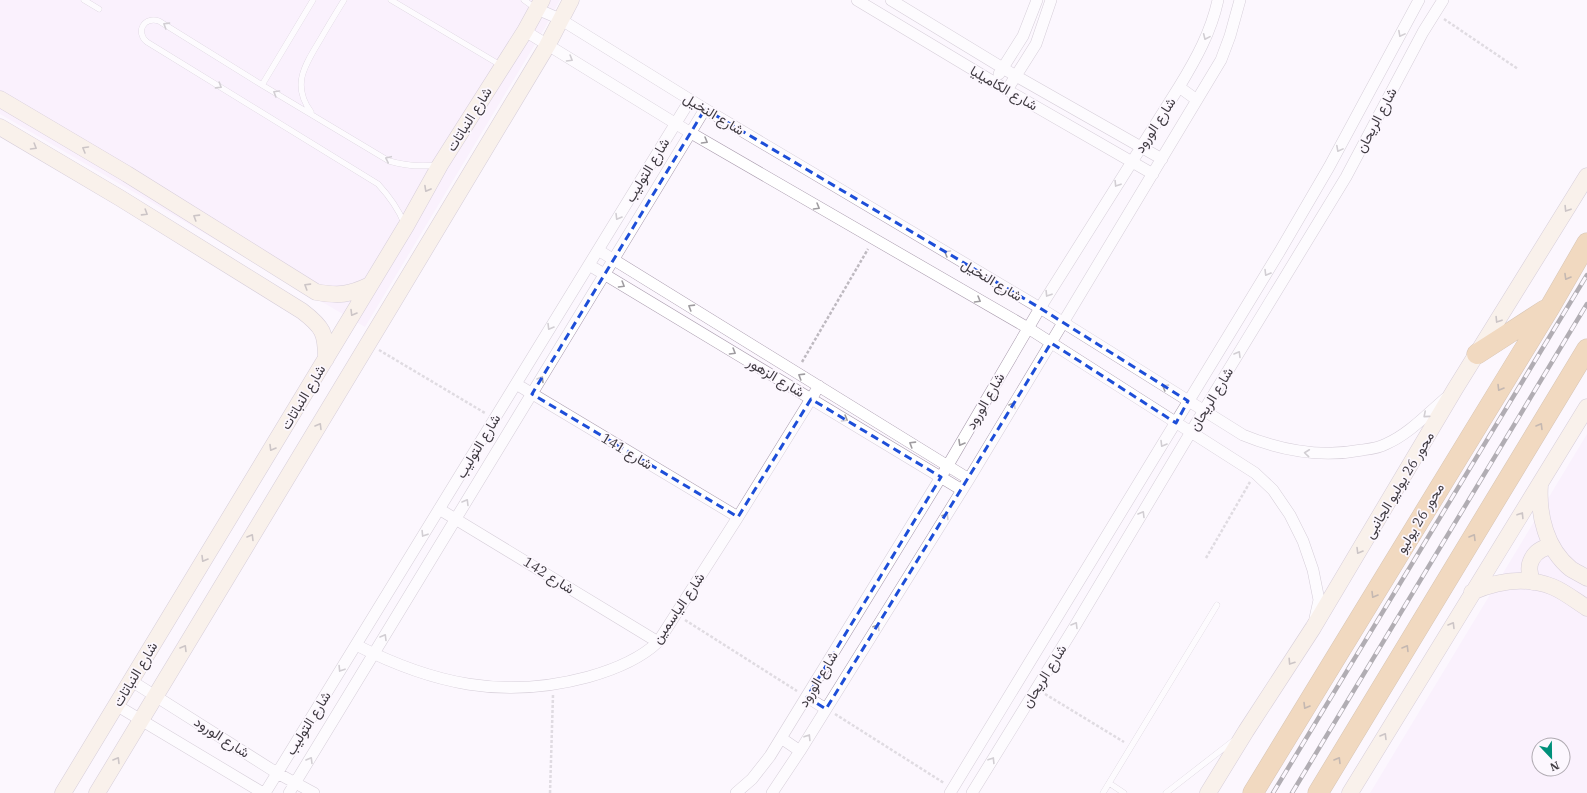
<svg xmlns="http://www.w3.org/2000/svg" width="1587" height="793" font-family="'IBM Plex Serif',Vazirmatn,serif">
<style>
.built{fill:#f8e9fd;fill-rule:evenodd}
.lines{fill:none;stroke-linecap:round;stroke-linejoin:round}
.lane-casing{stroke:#a99bad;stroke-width:6}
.street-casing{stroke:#a99bad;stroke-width:12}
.secondary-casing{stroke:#a99bad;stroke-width:17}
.highway-casing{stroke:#ab8963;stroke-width:21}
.path{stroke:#beb9c0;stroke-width:2.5;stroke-dasharray:3 2;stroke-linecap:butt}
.lane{stroke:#fff;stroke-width:5.5}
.street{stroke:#fff;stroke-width:11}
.secondary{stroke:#f7e8d6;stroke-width:16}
.highway{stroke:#e5b375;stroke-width:20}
.rail-casing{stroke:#575259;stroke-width:4.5}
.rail{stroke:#fcf7fe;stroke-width:3;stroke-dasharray:9;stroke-linecap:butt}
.oneway{stroke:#9f9ca0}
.oneway2{stroke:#928884}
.oneway3{stroke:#816a56}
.marked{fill:none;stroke:#1d4ed8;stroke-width:3;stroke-dasharray:8 5;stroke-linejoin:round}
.labels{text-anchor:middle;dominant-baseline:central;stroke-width:3.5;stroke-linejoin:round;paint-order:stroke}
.street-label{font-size:14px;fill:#3f3a41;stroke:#fcf7fe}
</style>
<rect width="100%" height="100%" fill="#fcf7fe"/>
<path class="built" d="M0 0H560L546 26 365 327 0 114Z
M1587 434V793H1370ZM1539 745H1563V769H1539Z"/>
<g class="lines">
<g class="lane-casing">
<path id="lane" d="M84 0 99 9
M391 0 502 66
M524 0 535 8
M262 85 313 0
M311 112C291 85 305 65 320 40 328 26 336 13 344 0
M404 223C398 208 389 196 378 184L147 42C135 32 144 16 159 21L262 85 389 161C406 166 420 167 438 165
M1109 783 1124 793
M1103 793 1217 605
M1166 793 1233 741"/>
</g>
<g class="street-casing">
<path id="street" d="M857 0 1007 90 1153 174
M891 0 1016 76 1162 159
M537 9 560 19 705 109 1040 308 1243 435C1282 451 1321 458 1362 450 1370 449 1379 448 1386 444 1409 434 1427 414 1446 398
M525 31 691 133 1028 328 1255 473 1273 490 1290 515 1303 541 1313 570 1319 600 1315 618
M999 74 1023 36 1037 0
M1179 87 1197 100
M1007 90 1036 44 1051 0
M598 250 969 479
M589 265 962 490
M516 384 738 517
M439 509 658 642
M356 645C433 684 503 700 588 677 613 670 639 660 658 642L738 517 819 386
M130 680 277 773 314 793
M807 697 826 709
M116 705 263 793
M781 738 800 751
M265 793 690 100
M289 793 705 109
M736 793 752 779 770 756 941 477 1040 308 1179 87C1196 59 1211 32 1218 0
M772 793 800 751 969 479 1221 60 1230 36 1240 0
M950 793 1280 251 1329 167 1419 0
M972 793 1075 626 1204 410 1346 177 1423 32 1443 0"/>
</g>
<g class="secondary-casing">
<path id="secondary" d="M0 99 127 174 316 292C339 296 349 295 370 285
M0 127 120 198 302 311C323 327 326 333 326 359
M1540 485C1538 515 1546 549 1571 569 1576 572 1582 575 1587 578
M1533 582C1524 565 1533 549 1552 546
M1472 592C1497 581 1526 576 1553 587 1565 592 1576 601 1587 608
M63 793 406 226 440 165 525 31 542 0
M97 793 392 304 547 46 571 0
M1208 793 1246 731 1313 628 1455 389 1587 176
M1350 793 1587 407"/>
</g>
<g class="highway-casing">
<path id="highway" d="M1477 354 1545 310
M1253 793 1550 307 1587 243
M1318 793 1587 349"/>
</g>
<path class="path" d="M1444 19 1518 69
M379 350 485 413
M802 362 868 249
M1206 558 1250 482
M685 620 797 691
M1045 694 1124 742
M835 714 944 783
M550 793 553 695"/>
<use href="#lane" class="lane"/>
<use href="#street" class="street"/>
<use href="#secondary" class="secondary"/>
<use href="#highway" class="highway"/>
<g class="rail-casing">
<path id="rail" d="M1273 793 1587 275
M1292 793 1587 304"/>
</g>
<use href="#rail" class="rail"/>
</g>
<defs><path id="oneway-chevron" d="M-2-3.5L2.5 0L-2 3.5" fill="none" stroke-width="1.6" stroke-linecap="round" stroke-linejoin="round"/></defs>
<g class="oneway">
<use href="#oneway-chevron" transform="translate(166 25) rotate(-148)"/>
<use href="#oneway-chevron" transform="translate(1401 34) rotate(118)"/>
<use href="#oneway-chevron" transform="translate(1206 37) rotate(114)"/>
<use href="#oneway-chevron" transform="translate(570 59) rotate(31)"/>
<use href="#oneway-chevron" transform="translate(219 86) rotate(32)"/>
<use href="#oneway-chevron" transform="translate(276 93) rotate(-149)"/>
<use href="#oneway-chevron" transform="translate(705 141) rotate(30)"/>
<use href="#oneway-chevron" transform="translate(1339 149) rotate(118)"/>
<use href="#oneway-chevron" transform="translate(388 159) rotate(-155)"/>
<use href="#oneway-chevron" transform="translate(1117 184) rotate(122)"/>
<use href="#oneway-chevron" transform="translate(817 207) rotate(30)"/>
<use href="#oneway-chevron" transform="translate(618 217) rotate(121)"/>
<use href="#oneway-chevron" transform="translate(947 253) rotate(-149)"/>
<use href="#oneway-chevron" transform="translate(1267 273) rotate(121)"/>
<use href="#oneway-chevron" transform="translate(622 285) rotate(31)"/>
<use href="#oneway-chevron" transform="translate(1048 294) rotate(122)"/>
<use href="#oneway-chevron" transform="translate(978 300) rotate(30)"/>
<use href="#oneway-chevron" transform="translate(691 307) rotate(-148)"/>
<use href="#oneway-chevron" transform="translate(550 327) rotate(121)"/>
<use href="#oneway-chevron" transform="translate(733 352) rotate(31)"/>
<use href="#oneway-chevron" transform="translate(1238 354) rotate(-59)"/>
<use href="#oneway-chevron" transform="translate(801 376) rotate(-148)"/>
<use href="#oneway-chevron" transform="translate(541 379) rotate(-59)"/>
<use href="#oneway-chevron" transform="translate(1165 387) rotate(-148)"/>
<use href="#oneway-chevron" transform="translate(1013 405) rotate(-59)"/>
<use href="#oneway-chevron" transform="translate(1426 415) rotate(139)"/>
<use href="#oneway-chevron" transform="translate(845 419) rotate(31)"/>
<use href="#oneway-chevron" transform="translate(961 443) rotate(120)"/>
<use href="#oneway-chevron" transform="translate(912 444) rotate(-148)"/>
<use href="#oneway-chevron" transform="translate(1163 444) rotate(121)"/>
<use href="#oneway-chevron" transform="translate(1307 453) rotate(-174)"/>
<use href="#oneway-chevron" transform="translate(466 502) rotate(-59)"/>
<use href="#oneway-chevron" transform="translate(1142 514) rotate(-59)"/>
<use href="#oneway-chevron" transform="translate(946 516) rotate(-58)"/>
<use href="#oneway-chevron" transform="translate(424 534) rotate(122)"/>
<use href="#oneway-chevron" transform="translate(1075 625) rotate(-59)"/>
<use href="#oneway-chevron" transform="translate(877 627) rotate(-58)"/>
<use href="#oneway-chevron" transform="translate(384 637) rotate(-59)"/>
<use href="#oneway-chevron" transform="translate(341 669) rotate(122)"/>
<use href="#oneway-chevron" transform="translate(808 737) rotate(-58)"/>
<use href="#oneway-chevron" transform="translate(310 760) rotate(-59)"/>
<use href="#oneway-chevron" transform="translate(992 760) rotate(-58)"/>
</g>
<g class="oneway2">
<use href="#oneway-chevron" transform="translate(34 147) rotate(31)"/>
<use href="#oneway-chevron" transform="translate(85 149) rotate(-150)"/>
<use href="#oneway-chevron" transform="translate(427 189) rotate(119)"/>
<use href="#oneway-chevron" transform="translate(1567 209) rotate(122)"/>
<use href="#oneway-chevron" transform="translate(145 213) rotate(32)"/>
<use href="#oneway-chevron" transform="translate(196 217) rotate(-148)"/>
<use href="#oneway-chevron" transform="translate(307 286) rotate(-148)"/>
<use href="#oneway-chevron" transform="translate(353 313) rotate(121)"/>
<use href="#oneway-chevron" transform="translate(1498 320) rotate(122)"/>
<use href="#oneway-chevron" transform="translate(319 426) rotate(-59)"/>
<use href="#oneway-chevron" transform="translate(272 448) rotate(121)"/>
<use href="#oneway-chevron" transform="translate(1521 515) rotate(-58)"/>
<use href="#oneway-chevron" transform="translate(251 537) rotate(-59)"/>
<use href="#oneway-chevron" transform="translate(1359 551) rotate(121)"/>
<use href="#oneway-chevron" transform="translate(204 559) rotate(121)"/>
<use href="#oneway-chevron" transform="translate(1452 625) rotate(-59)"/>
<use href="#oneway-chevron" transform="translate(184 648) rotate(-59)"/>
<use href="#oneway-chevron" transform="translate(1291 662) rotate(123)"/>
<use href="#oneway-chevron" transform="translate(1384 736) rotate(-59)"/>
<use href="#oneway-chevron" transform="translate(117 760) rotate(-59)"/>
</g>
<g class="oneway3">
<use href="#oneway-chevron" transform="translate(1567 277) rotate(120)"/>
<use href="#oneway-chevron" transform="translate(1500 388) rotate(121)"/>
<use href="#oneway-chevron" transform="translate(1540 426) rotate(-59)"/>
<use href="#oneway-chevron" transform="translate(1473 537) rotate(-59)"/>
<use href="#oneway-chevron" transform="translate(1374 595) rotate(121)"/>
<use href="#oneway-chevron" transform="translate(1406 648) rotate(-59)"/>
<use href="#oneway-chevron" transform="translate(1306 706) rotate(121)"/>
<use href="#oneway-chevron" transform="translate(1338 760) rotate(-59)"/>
</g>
<path d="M0 0H1587V793H0ZM705 109 1040 308 1188 401 1176 423 1051 343 826 709 807 697 941 477 811 399 738 517 532 394Z" fill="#fcf7fe" fill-opacity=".55" fill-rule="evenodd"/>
<path class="marked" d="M705 109 1040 308 1188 401 1176 423 1051 343 826 709 807 697 941 477 811 399 738 517 532 394Z"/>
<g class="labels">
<g class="street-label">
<text transform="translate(1004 88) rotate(30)">شارع الكاميليا</text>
<text transform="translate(714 114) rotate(31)">شارع النخيل</text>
<text transform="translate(469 119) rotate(-58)">شارع النباتات</text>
<text transform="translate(1376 120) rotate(-62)">شارع الريحان</text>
<text transform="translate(1155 125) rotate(-57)">شارع الورود</text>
<text transform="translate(647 170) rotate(-59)">شارع التوليب</text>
<text transform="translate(992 280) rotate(31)">شارع النخيل</text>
<text transform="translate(776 377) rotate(31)">شارع الزهور</text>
<text transform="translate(303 397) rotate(-59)">شارع النباتات</text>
<text transform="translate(1211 399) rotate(-59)">شارع الريحان</text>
<text transform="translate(985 401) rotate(-60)">شارع الورود</text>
<text transform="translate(478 446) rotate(-59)">شارع التوليب</text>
<text transform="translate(627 451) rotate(31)">شارع 141</text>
<text transform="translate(1399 485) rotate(-59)">محور 26 يوليو الجانبى</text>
<text transform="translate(1420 518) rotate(-59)">محور 26 يوليو</text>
<text transform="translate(549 575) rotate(32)">شارع 142</text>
<text transform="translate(678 608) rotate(-56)">شارع الياسمين</text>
<text transform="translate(135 674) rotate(-59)">شارع النباتات</text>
<text transform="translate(1044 676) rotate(-58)">شارع الريحان</text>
<text transform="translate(818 679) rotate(-59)">شارع الورود</text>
<text transform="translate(308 723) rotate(-58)">شارع التوليب</text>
<text transform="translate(222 737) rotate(33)">شارع الورود</text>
</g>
</g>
<g transform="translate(1551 757) rotate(158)"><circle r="19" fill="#fcf7fe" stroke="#b0abb2"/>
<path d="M0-3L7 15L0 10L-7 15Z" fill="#008f7a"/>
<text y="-6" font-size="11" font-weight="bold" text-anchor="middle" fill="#3f3a41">N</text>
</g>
</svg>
